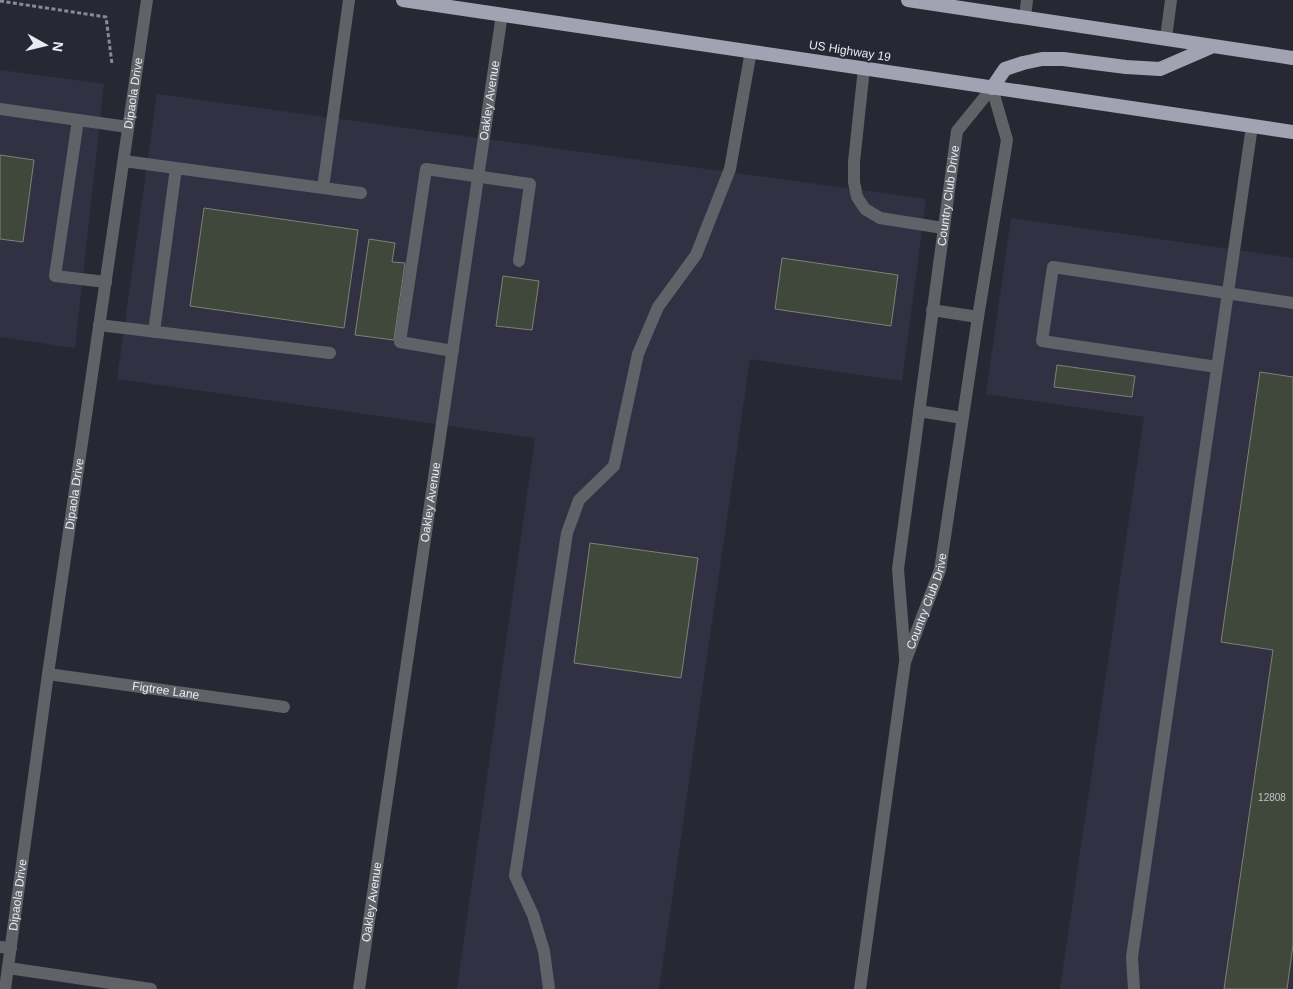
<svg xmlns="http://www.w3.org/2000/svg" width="1293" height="989" font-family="Helvetica,sans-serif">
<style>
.built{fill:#323144}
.building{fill:#40483b;stroke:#7a8374}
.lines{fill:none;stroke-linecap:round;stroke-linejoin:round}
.path{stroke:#8a8a95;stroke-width:3;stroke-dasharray:4 2.5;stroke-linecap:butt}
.service{stroke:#616168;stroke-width:12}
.minor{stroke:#616168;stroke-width:12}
.trunk{stroke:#a2a2b2;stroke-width:14}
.labels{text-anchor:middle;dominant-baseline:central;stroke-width:4.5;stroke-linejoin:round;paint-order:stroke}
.number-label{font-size:10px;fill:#c0c2c5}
.street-label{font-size:12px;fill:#eaeaf3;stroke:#282835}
</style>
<rect width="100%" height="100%" fill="#282835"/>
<path class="built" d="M0 70 104 84 75 348 0 337Z
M157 94 926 199 902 381 750 359 659 989H457L535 438 117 379Z
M1011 218 1293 258V989H1060L1144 417 986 394Z"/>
<path class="building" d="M0 155 34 160 23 242 0 239Z
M204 208 358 230 344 328 190 306Z
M369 239 395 243 392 262 405 263 394 340 355 335Z
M782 258 898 275 891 326 775 309Z
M503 276 539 281 532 330 496 326Z
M1057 365 1135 376 1132 397 1054 387Z
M1260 372 1293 377V945L1287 989H1224L1273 650 1221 642Z
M590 543 698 558 681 678 574 663Z"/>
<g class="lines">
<path class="path" d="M0 1 106 17 112 64"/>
<path class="service" d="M1025 17 1027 0
M1166 38 1171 0
M864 68 854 162V182L857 197 865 209 880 218 943 228
M0 109 128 127
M78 120 55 276 106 282
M124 161 323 188 349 0
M323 188 361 193
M99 325 330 353
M154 332 176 168
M453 351 400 342 426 169 530 184 519 261
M1217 367 1042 341 1053 267 1293 303
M0 947 11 948
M549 989 544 951 533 915 515 876 567 533 579 500 614 466 638 354 658 307 696 255 730 169 751 51
M1134 989 1132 957 1252 126"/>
<g class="minor">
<path d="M932 310 978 317"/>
<path d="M919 411 962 418"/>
<path id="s1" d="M905 657 898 569 957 131 992 88"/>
<path id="s2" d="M48 674 284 707"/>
<path d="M8 968 151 989"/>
<path id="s3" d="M5 989 48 674 147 0"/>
<path id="s4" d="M359 989 502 14"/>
<path id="s5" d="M860 989 905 662 940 570 978 317 1007 140 992 88"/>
</g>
<path class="trunk" d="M403 0 1293 132
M908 0 1293 58
M992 88 1005 69 1023 63 1042 59H1063L1126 67 1160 69 1213 46"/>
</g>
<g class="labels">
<g class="number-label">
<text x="1272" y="797">12808</text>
</g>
<g class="street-label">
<text transform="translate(850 51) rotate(9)">US Highway 19</text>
<text stroke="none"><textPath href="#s3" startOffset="905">Dipaola Drive</textPath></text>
<text stroke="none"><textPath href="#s4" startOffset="898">Oakley Avenue</textPath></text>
<text stroke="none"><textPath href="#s1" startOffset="465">Country Club Drive</textPath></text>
<text stroke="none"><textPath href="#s3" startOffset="500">Dipaola Drive</textPath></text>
<text stroke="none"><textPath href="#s4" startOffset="492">Oakley Avenue</textPath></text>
<text stroke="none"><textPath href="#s5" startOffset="395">Country Club Drive</textPath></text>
<text stroke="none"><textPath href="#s2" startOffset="119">Figtree Lane</textPath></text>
<text stroke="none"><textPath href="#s3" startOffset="95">Dipaola Drive</textPath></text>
<text stroke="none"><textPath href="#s4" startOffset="88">Oakley Avenue</textPath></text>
</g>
</g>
<g transform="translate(45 45) rotate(98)" stroke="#282835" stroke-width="4" paint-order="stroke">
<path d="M0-4L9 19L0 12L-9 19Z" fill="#eaeaf3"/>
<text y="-8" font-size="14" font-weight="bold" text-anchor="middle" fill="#eaeaf3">N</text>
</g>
</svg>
